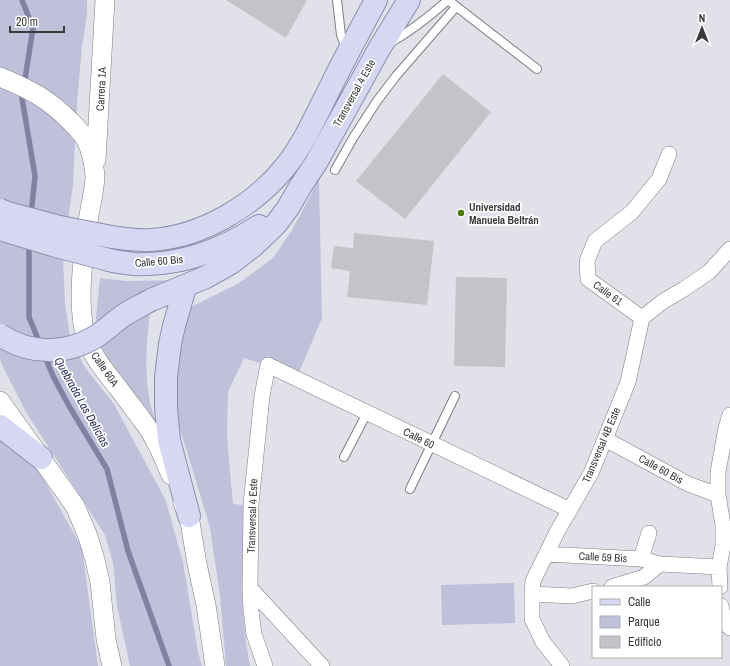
<svg xmlns="http://www.w3.org/2000/svg" width="730" height="666" font-family="'Archivo Narrow',sans-serif">
<style>
.green{fill:#bfc1da}
.lines{fill:none;stroke-linecap:round;stroke-linejoin:round}
.stream{stroke:#7f82a1;stroke-width:5.5}
.building{fill:#c3c3ca}
.service-casing{stroke:#7d7d84;stroke-width:10}
.minor-casing{stroke:#7d7d84;stroke-width:16}
.tertiary-casing{stroke:#7d7d84;stroke-width:20}
.primary-casing{stroke:#8c8ead;stroke-width:24}
.service{stroke:#fff;stroke-width:8}
.minor{stroke:#fff;stroke-width:15}
.tertiary{stroke:#fff;stroke-width:19}
.primary{stroke:#d5d7f3;stroke-width:22}
.primary-bridge-casing{stroke:#8c8ead;stroke-width:24;stroke-linecap:butt}
.primary-bridge{stroke:#d5d7f3;stroke-width:22}
.poi-dot{fill:#4c7c06;stroke:#fff;stroke-width:1.5}
.labels{text-anchor:middle;dominant-baseline:central;stroke-width:3.5;stroke-linejoin:round;paint-order:stroke}
.street-label{font-size:11px;fill:#38393b;stroke:#fff}
.poi-label{font-size:11px;font-weight:bold;fill:#38393b;stroke:#fff;text-anchor:start}
.water-label{font-size:12px;font-style:italic;fill:#31315d;stroke:#fff}
</style>
<rect width="100%" height="100%" fill="#e1e2e9"/>
<path class="green" d="M0 0H87V15L82 46 77 104 73 185 63 256 65 303 70 336 84 366 114 404 166 501 183 562 198 652 202 666H130L117 606 113 563 105 535 26 412 2 365 0 359Z
M319 179 322 318 298 375 244 358 228 392 227 437 233 504 243 505 242 600 246 642 250 666H226L220 596 210 528 192 468 179 426 176 398 179 352 187 309 239 283 273 258 292 230Z
M100 278 126 281 186 280 153 288C148 328 140 380 155 419 159 428 164 438 168 447L104 356 97 328 96 317Z
M0 439 34 462 82 548 98 666H0Z
M514 583 515 623 442 625 441 585Z"/>
<g class="lines">
<path class="stream" d="M22 0 33 28 22 98 35 176 31 215
M29 243V317L40 344
M44 354 53 376 69 406 107 469 128 551 169 666"/>
</g>
<path class="building" d="M226 0H307L286 38Z
M443 74 491 112 405 219 356 181Z
M354 233 434 241 427 305 347 297 350 271 331 268 334 246 353 248Z
M456 277 507 278 505 367 454 366Z"/>
<g class="lines">
<g class="service-casing">
<path id="service" d="M337 0 341 35 346 48
M448 0 537 69
M390 43C411 31 430 16 448 0
M335 170 353 138 377 101 396 76 456 7
M344 457 367 413
M410 489 455 396"/>
</g>
<g class="minor-casing">
<path id="minor" d="M642 318 588 279 587 261 595 241 632 212 659 179 669 154
M605 439 688 484 718 495
M546 554 641 559 660 564 719 567
M641 559 649 533
M612 587 644 577 660 564
M720 587 719 567 723 546V525L718 495V472L726 428 730 415
M250 588 322 666
M532 594 572 596 593 591
M721 606 725 623 730 628
M265 666 254 634 251 611 250 588 251 504 262 396 268 365 570 510
M562 666 543 642 532 619V594L533 581 557 532 591 473 605 439 628 382 642 318 662 302 684 289 709 272 730 249"/>
</g>
<g class="tertiary-casing">
<path id="tertiary" d="M0 77C29 89 49 99 71 122 76 127 81 132 85 138 91 149 94 163 95 176 95 186 91 204 89 215 84 252 77 293 84 330 89 353 105 371 119 389 127 400 135 410 143 421 155 437 163 456 171 475
M96 160 105 0
M0 401 75 506 87 534 94 556 100 582 106 639 112 666
M183 503 189 516 197 564 206 605 215 666"/>
</g>
<g class="primary-casing">
<path id="primary" d="M112 237C125 239 138 241 151 240 202 237 255 205 286 166 305 142 317 113 331 86 345 57 361 29 376 0
M109 260C117 262 125 263 134 264 179 266 222 250 259 226
M185 287 174 326 170 344 166 377V408L169 440 189 516
M151 300 206 277 231 263 253 246 276 224 288 208 300 187 316 163 379 49 409 0
M0 426 41 458"/>
</g>
<use href="#service" class="service"/>
<use href="#minor" class="minor"/>
<use href="#tertiary" class="tertiary"/>
<use href="#primary" class="primary"/>
<g class="primary-bridge-casing">
<path id="primary-bridge" d="M0 210 8 213 60 227 112 237
M0 229 56 246 109 260
M0 335C30 355 66 355 97 336 106 330 114 322 124 315 132 310 142 305 151 300"/>
</g>
<use href="#primary-bridge" class="primary-bridge"/>
</g>
<circle class="poi-dot" cx="461" cy="213" r="4"/>
<g class="labels">
<g class="street-label">
<text transform="translate(101 89) rotate(-87)">Carrera 1A</text>
<text transform="translate(354 93) rotate(-61)">Transversal 4 Este</text>
<text transform="translate(159 261) rotate(-5)">Calle 60 Bis</text>
<text transform="translate(608 293) rotate(36)">Calle 61</text>
<text transform="translate(105 369) rotate(55)">Calle 60A</text>
<text transform="translate(419 438) rotate(26)">Calle 60</text>
<text transform="translate(601 445) rotate(-67)">Transversal 4B Este</text>
<text transform="translate(661 469) rotate(29)">Calle 60 Bis</text>
<text transform="translate(252 516) rotate(-88)">Transversal 4 Este</text>
<text transform="translate(603 557) rotate(3)">Calle 59 Bis</text>
</g>
<g class="poi-label">
<text x="469" y="207">Universidad<tspan x="469" dy="13">Manuela Beltrán</tspan></text>
</g>
<g class="water-label">
<text transform="translate(82 402) rotate(61)">Quebrada Las Delicias</text>
</g>
</g>
<rect x="592" y="586" width="130" height="72" fill="#ffffff" stroke="#afb0b1"/>
<rect x="600" y="599" width="20" height="6" fill="#d5d7f3" stroke="#afb0b1"/>
<text x="628" y="606" font-size="12" fill="#38393b">Calle</text>
<rect x="600" y="616" width="20" height="12" fill="#bfc1da" stroke="#afb0b1"/>
<text x="628" y="626" font-size="12" fill="#38393b">Parque</text>
<rect x="600" y="636" width="20" height="12" fill="#c3c3ca" stroke="#afb0b1"/>
<text x="628" y="646" font-size="12" fill="#38393b">Edificio</text>
<g transform="translate(702 28)" stroke="#ffffff" stroke-width="3" paint-order="stroke">
<path d="M0-3L7 15L0 10L-7 15Z" fill="#38393b"/>
<text y="-6" font-size="11" font-weight="bold" text-anchor="middle" fill="#38393b">N</text>
</g>
<path d="M10 26v6h54v-6" fill="none" stroke="#38393b" stroke-width="2"/>
<text x="16" y="26" font-size="12" fill="#38393b" stroke="#ffffff" stroke-width="3" paint-order="stroke">20 m</text>
</svg>
